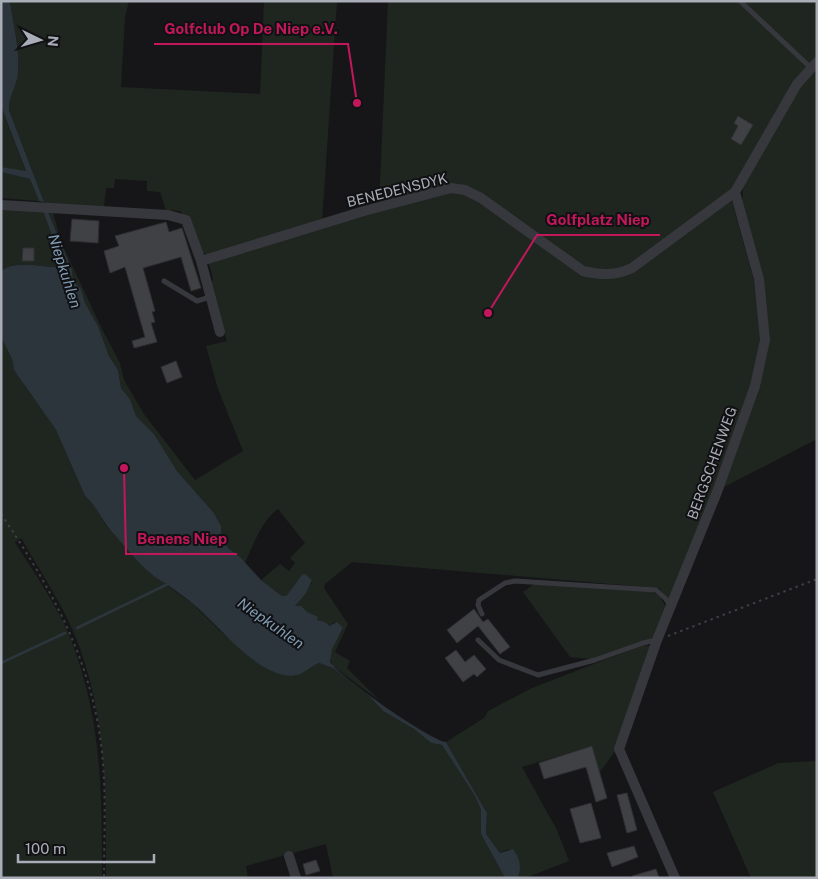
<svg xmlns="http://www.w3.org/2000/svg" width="818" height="879" font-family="'Public Sans',sans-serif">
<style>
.green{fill:#1e261f}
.water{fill:#2c353c}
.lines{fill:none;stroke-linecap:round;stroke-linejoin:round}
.stream{stroke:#2c353c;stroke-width:2.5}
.building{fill:#404145;stroke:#303034}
.path{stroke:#3d3f44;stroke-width:2;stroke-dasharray:2.5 4;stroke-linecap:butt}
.lane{stroke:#37383d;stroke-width:5}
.street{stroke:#37383d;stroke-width:10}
.labels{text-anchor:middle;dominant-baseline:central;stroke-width:4;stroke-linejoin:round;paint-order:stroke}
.street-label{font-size:14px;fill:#a8adb8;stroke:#111113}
.water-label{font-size:15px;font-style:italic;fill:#7f9bb3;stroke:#111113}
.leader{fill:none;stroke:#c2185b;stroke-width:2}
.callout-dot{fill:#c2185b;stroke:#111113;stroke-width:2}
.callout-label{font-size:15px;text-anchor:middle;font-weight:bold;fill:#c2185b;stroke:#111113;stroke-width:4;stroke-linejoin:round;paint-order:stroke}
</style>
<rect width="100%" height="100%" fill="#161618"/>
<path class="green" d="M10 1H129L125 17 121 87 260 94 264 1H337L322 222 379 204 388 1H817V56L793 82 733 190H729L754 281 761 339 751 385 714 492 669 600 659 588 646 587 352 562 325 584 324 588 348 624 335 652 350 661 347 668 380 701 333 666C325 656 336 639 343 630L335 622 329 626C317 620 307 613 295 606L312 582 297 581 286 596H282L261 580 280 564 289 571 295 563 290 558 305 543 278 509C262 520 253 545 245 563L228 548 221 534V526L214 513 177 471 154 434 136 416 130 399 121 388 118 370 109 356 98 326 85 303 81 289 73 280 72 270 48 212H53L61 242 102 329 120 363 124 380 144 414 195 480 243 451 218 389 206 346 227 341 211 287 213 278 206 254 201 252 190 224 180 211 166 210 160 192 147 191V181L115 179 114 188H106L104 207 54 205 44 202 9 110C8 96 18 85 18 72 20 49 13 24 10 1Z
M817 66V439L724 487 769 340 742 208 743 188 747 174 799 87Z
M1 106 26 172 1 167Z
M1 172 30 179 39 201 1 198Z
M1 208 43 211 61 260 60 267C45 268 15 259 1 271Z
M1 334 25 386 56 430 85 496 92 501 106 525 139 561 161 581 193 604 220 631 256 660 276 673 294 676 319 663 333 668 369 696 383 711 414 729 431 743 442 745 475 796 481 810V834L505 878H333L326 844 246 866 248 878H106C106 793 107 710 73 631 59 599 39 569 21 538L15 542C35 575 60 609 73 645 102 724 102 795 102 878H1Z
M534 584 652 592 660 596 666 607 653 638 592 659 570 657 523 592Z
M643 645 650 646 616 750 600 772 592 746 522 767 557 830 569 861 525 878H517L518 877 509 849 500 853 486 834 487 813 484 808 446 742 484 718 488 711 532 688Z
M817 761V878H751L713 792 778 763Z"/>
<path class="water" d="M1 1H10C13 24 20 49 18 72 18 85 8 96 9 110L44 202 39 201 30 179 1 172V167L26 171 1 106Z
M43 211 48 212 72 270 73 280 81 289 85 303 98 326 109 356 118 370 121 388 130 399 136 416 154 434 177 471 214 513 221 526V534L228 548 240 557 261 580 282 596H286L302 575 305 574 312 580 306 593 295 606H301L307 612 318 617 317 620 325 622 329 626 337 622 343 628 332 649 330 662C340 677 429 740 446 742L484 808 487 813 486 834 500 853 513 849C519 858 523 867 517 878H505L481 834V810L475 796 442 745 431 743 414 729 383 711 369 696 333 668 319 663C309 667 302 676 291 676 254 674 219 625 192 603 182 595 171 587 161 581 142 569 127 548 112 532 102 521 97 506 85 496L56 430 14 370C14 356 4 347 1 334 0 317 1 290 1 271 15 259 45 268 60 267L61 260Z"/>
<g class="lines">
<path class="stream" d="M77 628 170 583
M1 663 65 633"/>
</g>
<path class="building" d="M738 116 753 125 741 145 731 139 738 126 734 123Z
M72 219 99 221 98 243 70 241Z
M166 222 169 232 182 228 201 288 191 291 181 257 143 268 155 311 152 312 155 322 151 323 157 342 134 348 132 341 145 337 125 267 110 273 104 251 119 246 115 236Z
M23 248H34V261H22Z
M176 361 182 377 167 383 161 367Z
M474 609 483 622 488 619 510 647 500 654 478 626 457 643 447 630Z
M456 650 465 662 474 655 486 669 477 677 474 674 463 682 445 658Z
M592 746 607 798 596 802 586 767 544 779 539 763Z
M627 793 637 830 627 833 617 795Z
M591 803 601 838 580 843 570 809Z
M634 846 638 857 612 867 607 853Z
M316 860 320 871 306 875 303 864Z
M656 869 659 878H633L632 876Z"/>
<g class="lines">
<path class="path" d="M1 514C54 592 96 668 103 764 106 801 104 840 104 878
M668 636 817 579"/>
<path class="lane" d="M740 1 810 67
M164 281 197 301 210 297
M482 614 478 605 479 600 505 583 515 581 656 590 666 599 670 606
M478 640 499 660 538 675 595 660 643 643 656 640"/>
<path class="street" d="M1 205 168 215 186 220 201 261 364 211 451 188 465 190 481 198 583 271C601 275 615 276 632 268L735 192
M201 261 220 332
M289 856 296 878
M675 878 619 749 657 640 717 492 755 386 765 340 759 279 735 192 797 84 817 62"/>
</g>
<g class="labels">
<g class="street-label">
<text transform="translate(397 190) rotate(-14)">BENEDENSDYK</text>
<text transform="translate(712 463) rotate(-70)">BERGSCHENWEG</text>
</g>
<g class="water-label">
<text transform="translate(65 271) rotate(72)">Niepkuhlen</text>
<text transform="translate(271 623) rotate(35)">Niepkuhlen</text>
</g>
</g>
<path class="leader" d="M357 103L348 44H154M488 313L537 235H660M124 468L126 554H237"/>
<g class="callout-dot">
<circle cx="357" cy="103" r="5"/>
<circle cx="488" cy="313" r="5"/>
<circle cx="124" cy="468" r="5"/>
</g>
<g class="callout-label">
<text x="251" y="34">Golfclub Op De Niep e.V.</text>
<text x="598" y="225">Golfplatz Niep</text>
<text x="182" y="544">Benens Niep</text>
</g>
<rect width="818" height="879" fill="none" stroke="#a8adb8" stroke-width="5"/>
<g transform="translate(40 40) rotate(95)" stroke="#111113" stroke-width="4" paint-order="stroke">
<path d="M0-4L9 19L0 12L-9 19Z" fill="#a8adb8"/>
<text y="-8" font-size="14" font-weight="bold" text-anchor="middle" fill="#a8adb8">N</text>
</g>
<path d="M18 854v8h136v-8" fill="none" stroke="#a8adb8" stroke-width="2.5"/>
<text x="25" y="854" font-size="15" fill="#a8adb8" stroke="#111113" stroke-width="4" paint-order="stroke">100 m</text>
</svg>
